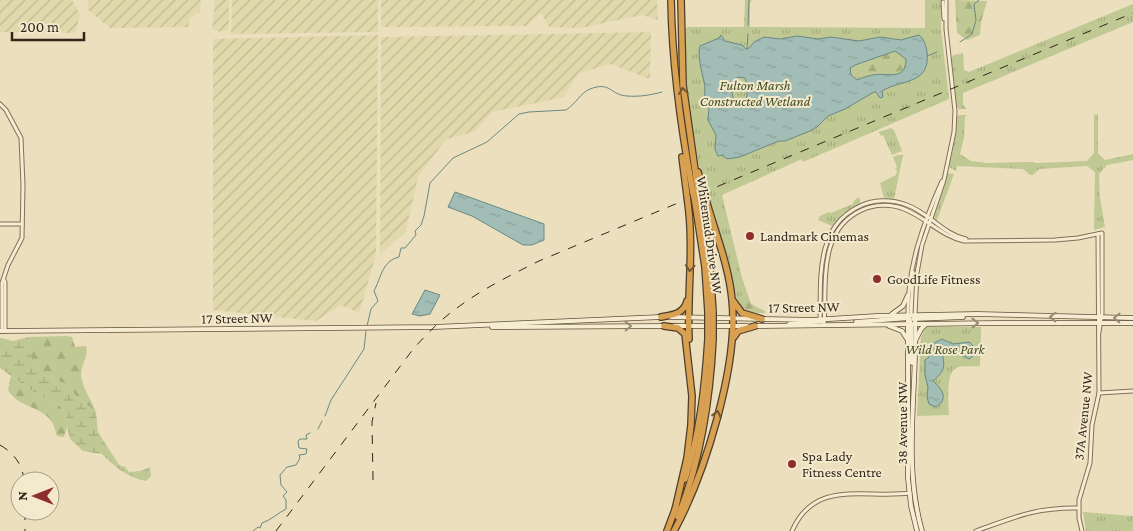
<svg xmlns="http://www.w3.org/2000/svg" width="1133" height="531" viewBox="0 0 1133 531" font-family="'Crimson Pro',serif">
<defs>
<pattern id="farmland-furrows" width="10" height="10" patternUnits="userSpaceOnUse" patternTransform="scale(1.25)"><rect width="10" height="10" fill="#e0d9ac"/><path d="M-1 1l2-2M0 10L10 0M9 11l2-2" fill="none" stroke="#c1ba93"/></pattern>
<pattern id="grass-tufts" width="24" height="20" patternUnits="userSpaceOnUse" patternTransform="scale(1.25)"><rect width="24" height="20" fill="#c0c893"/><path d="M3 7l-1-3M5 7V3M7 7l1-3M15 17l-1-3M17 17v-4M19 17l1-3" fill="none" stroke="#a5ac7e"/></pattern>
<pattern id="forest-firs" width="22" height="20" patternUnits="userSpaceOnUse" patternTransform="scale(1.25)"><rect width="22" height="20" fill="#c0c893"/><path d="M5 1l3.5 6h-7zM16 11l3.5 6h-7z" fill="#a5ac7e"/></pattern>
<pattern id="wetland-marsh" width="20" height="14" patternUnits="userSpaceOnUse" patternTransform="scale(1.25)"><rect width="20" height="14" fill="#c0c893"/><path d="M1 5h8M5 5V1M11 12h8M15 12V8" fill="none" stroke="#a5ac7e"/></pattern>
<pattern id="water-ripples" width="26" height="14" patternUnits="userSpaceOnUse" patternTransform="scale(1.25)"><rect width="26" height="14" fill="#a1bdb5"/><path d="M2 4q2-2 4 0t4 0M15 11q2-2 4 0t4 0" fill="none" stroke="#8ba29b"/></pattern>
</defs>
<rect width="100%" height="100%" fill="#ebdfbe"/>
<g fill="url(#farmland-furrows)">
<polygon points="0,0 72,0 80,15 75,33 0,32"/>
<polygon points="88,0 201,0 200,12 190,18 188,27 110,28 88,10"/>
<polygon points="215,0 229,0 229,29 221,32 212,29"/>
<polygon points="232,0 378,0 378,32 231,34"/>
<polygon points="381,0 657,0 658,20 642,15 580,28 549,27 541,13 526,26 381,27"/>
<polygon points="651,32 650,79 611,64 579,73 564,97 492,112 474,132 446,139 418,177 406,231 380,255 381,37"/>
<polygon points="378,35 376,255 359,313 341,305 316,321 213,310 213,39"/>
</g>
<g fill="url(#grass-tufts)">
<path d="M745 0H752L750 3V27L925 28V0H941V28L949 99 803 162 802 159 722 195 742 278H738L748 310 753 313C737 310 736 300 733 287 723 251 711 216 702 180 691 131 684 80 684 29L688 27H744Z"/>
<polygon points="1133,4 1133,22 963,93 963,105 966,108 966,109 959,109 956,106 950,58 954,55 963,53 964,70 969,72"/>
<polygon points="1098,114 1098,153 1105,160 1133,154 1133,160 1107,165 1099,174 1100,198 1105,227 1094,230 1095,172 1087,166 1039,169 1033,175 1030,175 1023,169 957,166 956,171 949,167 955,139 956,117 959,115 967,115 965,117 964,138 960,154 971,161 987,163 1033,162 1035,163 1087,161 1094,153 1094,115"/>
<polygon points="891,128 894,130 902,151 892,155 883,135 881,136 879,132"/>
<polygon points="898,155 903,155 894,199 884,198 880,183 896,175 897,170 895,169 897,167 893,157"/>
<polygon points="947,173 954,174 937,220 938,223 932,218"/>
<polygon points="858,197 860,199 860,203 843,213 832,226 818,220 820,216 829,212 831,213 853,204 853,202"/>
<path d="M927 327H981L980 366C973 367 962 365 956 368 945 374 949 404 949 415L917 416 921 337 925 328Z"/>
<polygon points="1083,512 1133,516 1133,531 1086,531"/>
</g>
<g fill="url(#forest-firs)">
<polygon points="955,0 987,1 981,22 980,35 967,40 957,33"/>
<path d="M895 51 906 59C906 66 904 70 898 74L865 76 855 80 851 75 850 68 855 65Z"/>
<polygon points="738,278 742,278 751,304 765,311 765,313 753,313 745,308"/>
<path d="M66 336 72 337 75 347 86 346C89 356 81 364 81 374 82 388 91 399 96 412L76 396 68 385 44 375 32 362 28 337Z"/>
<path d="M11 376 39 396 58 403 67 416V427L64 437 57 436C55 430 54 423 49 418 37 406 17 406 8 390Z"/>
</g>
<path fill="url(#wetland-marsh)" d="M28 337 32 362 44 375 68 385 76 396 96 412 98 432 119 465 125 467 129 472 141 471 150 467 151 476 146 481C128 478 115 467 102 454L83 451 70 439 67 427V416L58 403 39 396 0 368V338L13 341Z"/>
<g fill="url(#water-ripples)" stroke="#6a8982" fill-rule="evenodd">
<path d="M721 35 725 41 742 45 746 49 749 48 754 42 764 37 780 39 797 36 818 39 831 37 859 41 880 37 901 40 919 35C924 39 926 45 927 52 931 85 901 79 882 91L883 97 880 98 876 92H874L845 109 828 116 817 127 810 131 785 141H779L769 145 740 157 727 159 723 155 718 156 715 149 716 135 708 120 709 109C701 99 707 92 704 82 702 72 697 55 700 46L719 38ZM895 51 906 59C906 82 887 72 873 75 867 76 862 78 857 80L851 75 850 68 855 65ZM738 77 745 78C747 85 748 93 746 100L742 102 735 101C730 94 731 82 738 77Z"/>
<polygon points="455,192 544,224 544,240 532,245 523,245 472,216 448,207"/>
<polygon points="425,290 440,295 430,314 420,316 412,314"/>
<path d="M942 339 953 344 969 342C975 345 974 352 972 357L969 359 961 354 954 348H946L942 350C944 366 947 369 933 381 941 388 950 398 936 407L929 404 927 397 928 387 925 375V360L929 357 930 352 929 349 934 348V343Z"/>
</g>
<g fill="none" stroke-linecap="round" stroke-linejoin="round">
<g stroke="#6a8982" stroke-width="1">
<polyline points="748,25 749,0"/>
<polyline points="960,42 972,34 976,20 974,4 979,0"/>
<polyline points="747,49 748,34"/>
<polyline points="927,56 937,52"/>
<path d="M367 326 371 309 378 301 374 291C381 278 382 261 399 257L401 248H405L416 235 415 231 421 225 424 216 430 183 453 158 487 142 519 114 529 112 566 110C576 104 580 93 590 89 611 81 610 95 627 96 639 97 651 95 662 92"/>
<polyline points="325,416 331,400 364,349 366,331"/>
<polyline points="318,429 322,421"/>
<path d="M253 531 258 527 260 528 262 523C271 520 278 513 286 509V500L283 496 287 492 281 485 280 475 287 467 296 465 300 458 299 455 306 454 307 449 299 448 298 441 300 439H307L306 435 310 433"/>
</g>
<defs>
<g id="tertiary">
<polyline points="943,2 944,19"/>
<polyline points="0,104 6,110 21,138 23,185 22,238 8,265 2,283 2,331"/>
<polyline points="0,224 22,224"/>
<polyline points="4,280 5,282 5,331"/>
<path d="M908 315C907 268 923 224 942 181"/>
<polyline points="911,315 913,272"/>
<polyline points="915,315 917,273 922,245 944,180 954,132 955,111 946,29 946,0"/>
<path d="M820 320C821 280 815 228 858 207 873 199 891 199 907 205 929 213 943 234 966 239"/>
<path d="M824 325C827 285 817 230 862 210 875 204 891 204 904 209 925 217 941 236 964 241L1055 240 1078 238 1102 233V313L1099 332"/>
<polyline points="1099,393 1133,391"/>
<path d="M792 531C815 478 865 499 910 493"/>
<path d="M976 531C1015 517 1037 507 1079 508"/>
<polyline points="1082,531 1079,518 1079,500 1090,463 1092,425 1099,393 1098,234"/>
</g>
<g id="secondary">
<polyline points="892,314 903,306 908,295"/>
<polyline points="908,315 908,478 911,506 917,531"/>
<path d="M915 315C918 387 902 461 922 531"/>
<polyline points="908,316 911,324 912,363"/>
<polyline points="671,317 813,320 877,316 977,314 1133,318"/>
<polyline points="913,319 963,317"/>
<polyline points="856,322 909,318"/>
<polyline points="789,324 822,321"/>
<polyline points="674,326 747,326"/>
<polyline points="754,326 999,323 1133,323"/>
<polyline points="889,326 902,331 907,339"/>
<polyline points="492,327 665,326"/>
<polyline points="0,331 434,327 661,317"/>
<polyline points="916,339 921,329 926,324"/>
</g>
<g id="motorway">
<path d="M671 0C672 66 681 129 693 193"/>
<polyline points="681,0 683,85 698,191"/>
<polyline points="682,157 687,196"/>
<polyline points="698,172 703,189"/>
<polyline points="700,200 710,268 713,312"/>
<polyline points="695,202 705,267 708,312"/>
<path d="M688 204C694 249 687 294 689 339"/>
<polyline points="733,301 742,313 762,319"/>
<path d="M661 317C672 315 684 314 687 301"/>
<polyline points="664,326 678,328 685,334 692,396 691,425 687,458 675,510"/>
<polyline points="734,337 738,331 755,326"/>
<path d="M685 479C700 434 705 386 708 339"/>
<path d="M678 517C701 460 710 400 713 339"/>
<polyline points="667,531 676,507"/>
<path d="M674 531C705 474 739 364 732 300 729 265 714 230 705 196"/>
</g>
</defs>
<use href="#tertiary" stroke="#827058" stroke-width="5"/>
<use href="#secondary" stroke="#64513b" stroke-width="5.5"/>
<use href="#motorway" stroke="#503e2c" stroke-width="8"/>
<use href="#tertiary" stroke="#f6ecd1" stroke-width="3"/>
<use href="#secondary" stroke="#f6ecd1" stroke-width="4"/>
<use href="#motorway" stroke="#d8a051" stroke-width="5.5"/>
<g stroke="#32271c" stroke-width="1" stroke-dasharray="9 9" stroke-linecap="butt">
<path d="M0 445C14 453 23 465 24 481"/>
<polyline points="373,480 372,422 376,403"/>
<polyline points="25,511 25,531"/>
<path d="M276 531 414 348C427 334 441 319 457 308 482 289 511 275 539 261L1133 13"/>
</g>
<defs>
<g id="motorway-bridge">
<polyline points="703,189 705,196"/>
<polyline points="698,191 700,200"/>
<polyline points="693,193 695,202"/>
<polyline points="687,196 688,204"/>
<polyline points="708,312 708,339"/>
<polyline points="713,339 713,312"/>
</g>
</defs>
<use href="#motorway-bridge" stroke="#503e2c" stroke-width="8" stroke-linecap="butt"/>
<use href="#motorway-bridge" stroke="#d8a051" stroke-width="5.5"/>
</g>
<defs><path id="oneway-chevron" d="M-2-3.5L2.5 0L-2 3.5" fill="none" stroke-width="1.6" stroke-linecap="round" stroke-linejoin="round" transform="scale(1.25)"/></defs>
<g stroke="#745731">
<use href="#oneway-chevron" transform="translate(683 91) rotate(-96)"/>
<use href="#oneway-chevron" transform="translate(690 268) rotate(94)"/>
<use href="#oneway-chevron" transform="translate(717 414) rotate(-76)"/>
</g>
<g stroke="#948a76">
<use href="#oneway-chevron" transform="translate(1053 317) rotate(-178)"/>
<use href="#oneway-chevron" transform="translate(1117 318) rotate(-179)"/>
<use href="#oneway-chevron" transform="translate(975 323) rotate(-1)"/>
<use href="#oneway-chevron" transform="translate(628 326) rotate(-1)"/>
</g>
<g fill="#8e2d2b" stroke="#f3e9cd" stroke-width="2">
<circle cx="750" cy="236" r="5"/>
<circle cx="877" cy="279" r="5"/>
<circle cx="792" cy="464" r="5"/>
</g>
<g text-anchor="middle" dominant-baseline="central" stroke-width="4" stroke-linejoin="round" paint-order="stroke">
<g font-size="14" font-style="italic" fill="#424e23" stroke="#f3e9cd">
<text x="755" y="85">Fulton Marsh<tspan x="755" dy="16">Constructed Wetland</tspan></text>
<text x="945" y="349">Wild Rose Park</text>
</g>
<g font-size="14" fill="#32271c" stroke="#f3e9cd">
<text transform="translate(710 235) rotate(82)">Whitemud Drive NW</text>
<text transform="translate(804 307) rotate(-1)">17 Street NW</text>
<text transform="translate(237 318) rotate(-1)">17 Street NW</text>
<text transform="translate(1083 416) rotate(-84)">37A Avenue NW</text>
<text transform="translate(902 423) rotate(-90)">38 Avenue NW</text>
</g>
<g font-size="14" fill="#32271c" stroke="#f3e9cd" text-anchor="start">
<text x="760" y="236">Landmark Cinemas</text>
<text x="887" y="279">GoodLife Fitness</text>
<text x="802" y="456">Spa Lady<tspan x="802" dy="16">Fitness Centre</tspan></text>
</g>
</g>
<g transform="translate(35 496) rotate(270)"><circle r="24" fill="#f3e9cd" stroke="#a69b86"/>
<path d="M0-4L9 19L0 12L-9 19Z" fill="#8e2d2b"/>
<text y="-8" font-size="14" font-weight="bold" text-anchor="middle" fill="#32271c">N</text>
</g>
<path d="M12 32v8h72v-8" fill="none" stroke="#32271c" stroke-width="2.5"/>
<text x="20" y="32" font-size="15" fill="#32271c" stroke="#f3e9cd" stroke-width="4" paint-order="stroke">200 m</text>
</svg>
